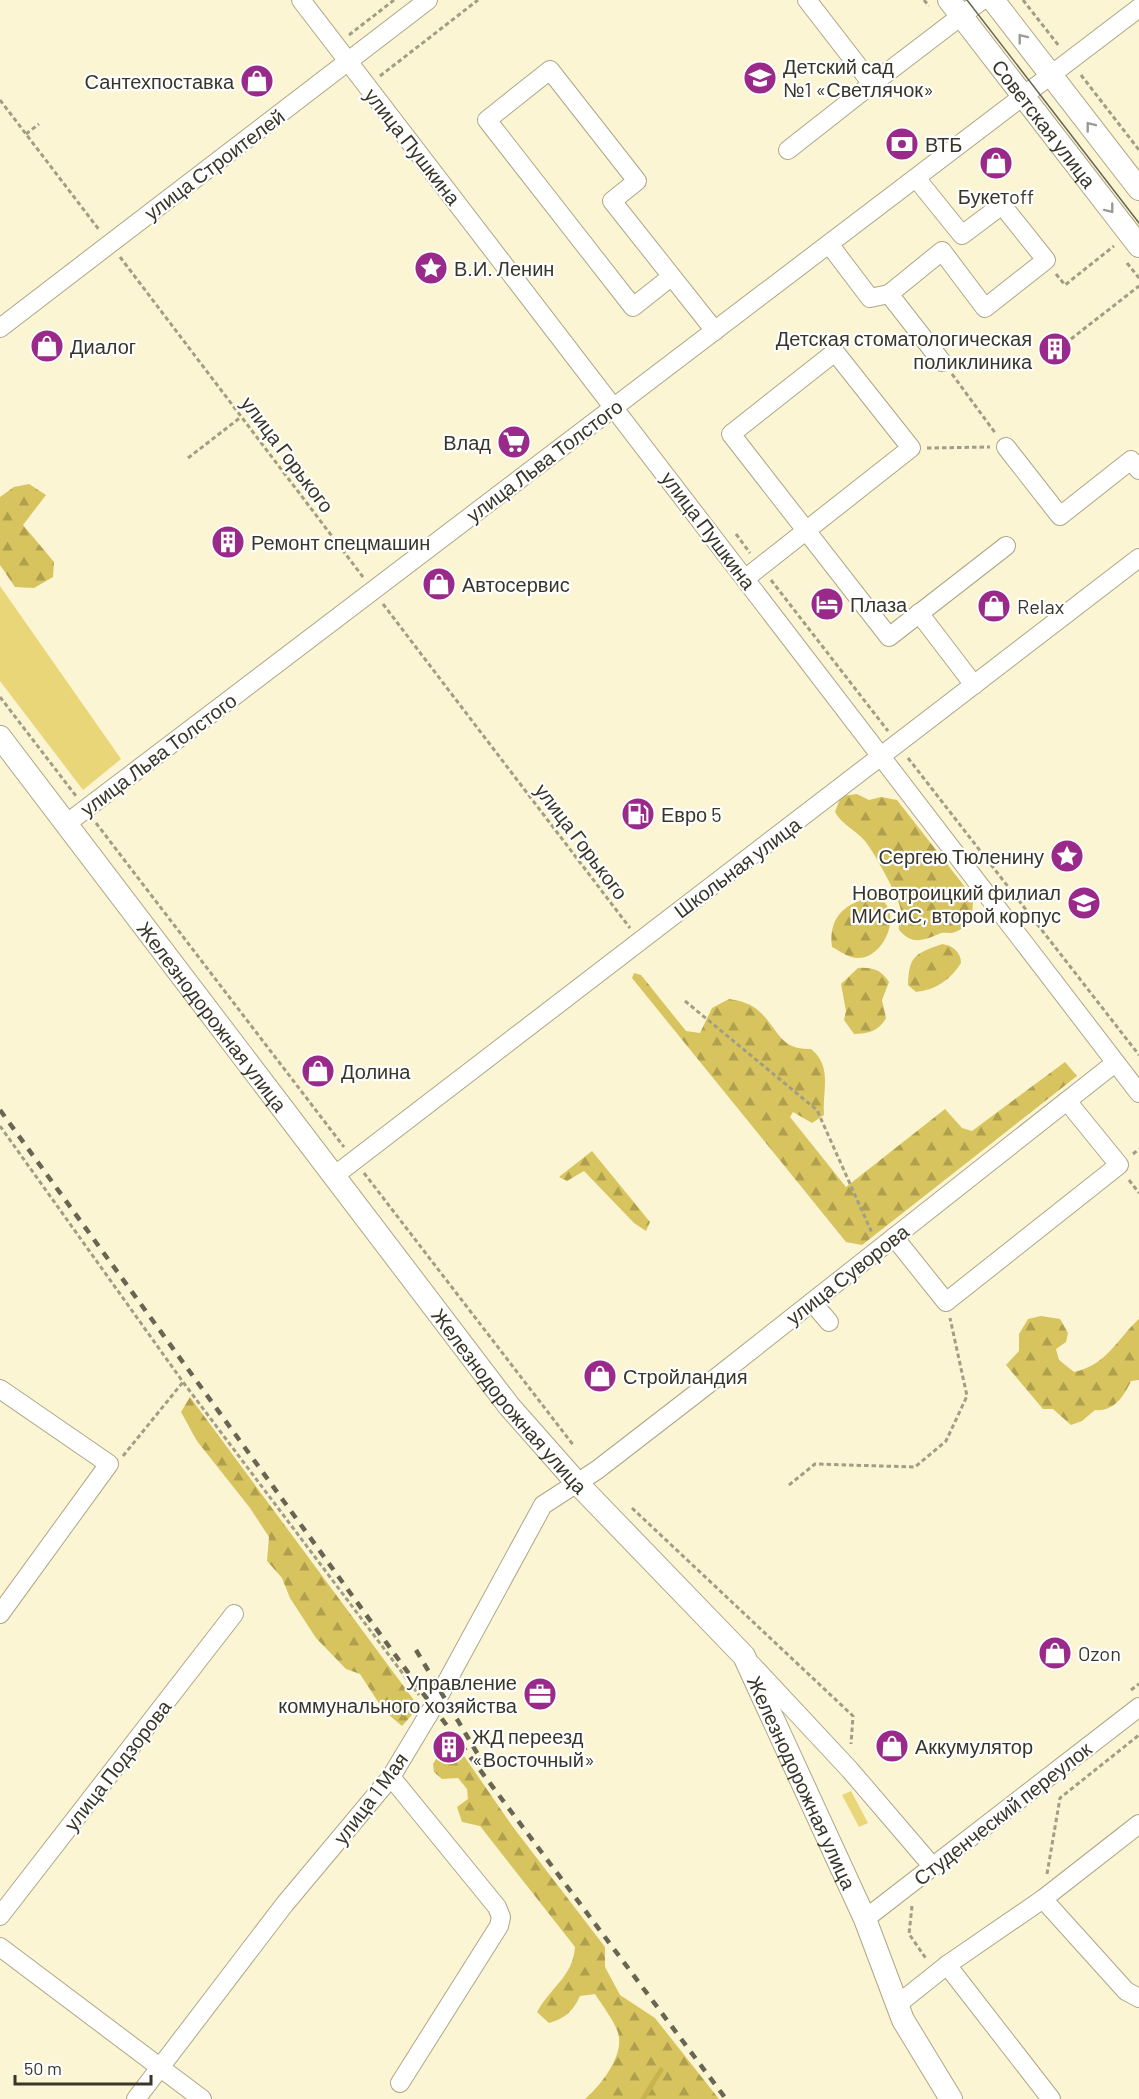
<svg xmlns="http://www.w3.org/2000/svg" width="1139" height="2099" viewBox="0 0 1139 2099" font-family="Barlow,sans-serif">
<defs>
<pattern id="forest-firs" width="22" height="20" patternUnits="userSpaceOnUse" patternTransform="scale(1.5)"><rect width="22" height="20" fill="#d8c45e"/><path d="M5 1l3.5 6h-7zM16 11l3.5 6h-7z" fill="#b0a04e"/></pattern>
</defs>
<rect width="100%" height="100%" fill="#fbf5d3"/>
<g fill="#e9d679">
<polygon points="0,586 121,759 83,790 0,681"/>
<polygon points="851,1791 868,1823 859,1827 842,1795"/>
</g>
<g fill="url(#forest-firs)">
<polygon points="29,484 46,495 23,525 54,562 53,577 34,588 15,587 0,565 0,497 14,487"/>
<path d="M857 794 869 800 881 797 897 800 972 896C975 909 970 928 955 932 951 934 946 932 941 933 924 940 913 946 899 930 898 923 901 918 901 911 901 901 873 850 865 841 856 830 842 825 835 812L841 796Z"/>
<path d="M876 896C906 910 884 959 858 958 848 958 840 951 832 947 828 915 847 902 876 896Z"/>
<path d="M942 944C952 945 961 952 961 963 951 979 936 990 916 992L908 985C909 954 916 954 942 944Z"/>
<path d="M858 968C873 967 881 970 889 982L882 1000 886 1018C879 1031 868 1034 854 1034L844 1020 846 1011 841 984Z"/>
<path d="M634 973 641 975 686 1031 700 1033 712 1008 729 999C740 1001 751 1003 760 1012 779 1030 780 1050 811 1049 833 1067 822 1090 824 1115L812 1123 793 1112 790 1117 846 1187 945 1109 962 1128 972 1131 1065 1062 1077 1076 862 1245 846 1242 632 978Z"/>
<polygon points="592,1151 650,1222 646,1231 634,1223 584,1171 567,1181 559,1177"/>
<path d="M1041 1316 1060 1319 1068 1333 1066 1342 1056 1349 1059 1360 1074 1372C1107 1365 1116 1340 1139 1319V1380L1131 1381C1124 1396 1114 1412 1095 1410L1082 1421 1071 1425 1053 1409H1043L1006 1365 1019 1351V1334L1028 1319Z"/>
<polygon points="190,1397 419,1707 402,1726 384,1711 360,1674 346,1669 316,1638 290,1598 282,1578 267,1561 269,1537 250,1508 197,1441 181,1412"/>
<path d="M464 1756 513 1827 605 1947V1967L620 1995 655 2018 719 2099H585C601 2085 627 2053 617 2030 612 2018 602 2005 595 1994L580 1996C573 2011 566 2018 549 2023L537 2012C551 1987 573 1976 575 1947L480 1826 462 1822 457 1807 468 1799 467 1789 458 1778 442 1779 434 1772 433 1764 436 1759 453 1760Z"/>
</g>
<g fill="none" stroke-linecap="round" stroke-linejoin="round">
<polyline stroke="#c8b44c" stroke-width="5" points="643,2099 661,2070"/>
<defs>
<g id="minor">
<polyline points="301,0 1139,1093"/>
<polyline points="872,84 982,0"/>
<polyline points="788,150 872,84 807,0"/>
<polyline points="916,178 962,235 1002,205 1046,260 985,308 942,251 889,294 942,362"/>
<polyline points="829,244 870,298 889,294"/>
<polyline points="671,277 633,307 487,120 550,70 637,181 612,201 715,331"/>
<polyline points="0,328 428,0"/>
<polyline points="1006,447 1060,516 1131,460 1139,470"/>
<polyline points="746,578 911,448 835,352 731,434 889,637 1006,546"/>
<polyline points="919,613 974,685"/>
<polyline points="66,824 1139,8"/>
<polyline points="334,1176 1139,558"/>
<polyline points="894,1237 946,1302 1119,1165 1067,1101"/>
<polyline points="812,1302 829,1322"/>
<polyline points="0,1389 109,1464 0,1614"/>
<polyline points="752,1665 850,1770 933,1867"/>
<polyline points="391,1777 497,1907 501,1917 499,1926 400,2083"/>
<polyline points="1043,1899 1139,1824"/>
<polyline points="0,1916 234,1614"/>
<polyline points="865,1919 1139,1707"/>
<polyline points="0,1947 202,2099"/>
<polyline points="947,1965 1051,2099"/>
<polyline points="898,2004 947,1965 1043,1899 1126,1991 1139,1998"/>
<polyline points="136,2099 284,1905 391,1777 433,1707 543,1505 597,1470 698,1392 1115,1063"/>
</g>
<g id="major">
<path id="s1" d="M949 0 1139 246"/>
<polyline points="993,0 1139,189"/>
<path id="s2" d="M0 737 509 1406 577 1483 744 1656 865 1919 903 2020 951 2099"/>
</g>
</defs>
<use href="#minor" stroke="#ada788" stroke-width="20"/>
<use href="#major" stroke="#ada788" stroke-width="24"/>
<g stroke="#a29e85" stroke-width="3" stroke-dasharray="4.5 3" stroke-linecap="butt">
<polyline points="924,0 929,6"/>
<polyline points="1023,0 1059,46"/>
<polyline points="349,35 394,0"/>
<polyline points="1081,75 1139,150"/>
<polyline points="380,76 478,0"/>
<polyline points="0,100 100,231"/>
<polyline points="26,134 39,124"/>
<polyline points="120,257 363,577"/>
<polyline points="1127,263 1139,278"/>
<polyline points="1056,274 1065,285 1114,246"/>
<polyline points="1071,339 1139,286"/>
<polyline points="952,374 996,434"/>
<polyline points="927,448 990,447"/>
<polyline points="188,458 241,417"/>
<polyline points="736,534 750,553"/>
<polyline points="771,580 888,731"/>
<polyline points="383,604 630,928"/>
<polyline points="0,697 76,796"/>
<polyline points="908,758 1139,1055"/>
<polyline points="96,823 344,1147"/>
<polyline points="685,1001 817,1110 872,1233"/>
<polyline points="0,1126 183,1382 419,1695"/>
<polyline points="1133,1154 1139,1149"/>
<polyline points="364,1173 574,1446"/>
<polyline points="1129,1180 1139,1193"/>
<polyline points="123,1456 183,1382"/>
<polyline points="789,1485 815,1464 915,1467 946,1441 967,1396 950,1318"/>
<polyline points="632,1508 853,1716 851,1744"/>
<polyline points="1131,1690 1139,1684"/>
<polyline points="1047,1874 1060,1798 1139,1735"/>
<polyline points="912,1906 909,1934 927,1960"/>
</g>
<use href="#minor" stroke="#fff" stroke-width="18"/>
<use href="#major" stroke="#fff" stroke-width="22"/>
<polyline stroke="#686553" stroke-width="1.5" points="967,0 1139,223"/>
<g stroke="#686553" stroke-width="4.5" stroke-dasharray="8 8" stroke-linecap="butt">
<polyline points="0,1110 433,1707 726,2099"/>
<polyline points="416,1650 480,1758"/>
</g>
</g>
<defs><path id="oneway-chevron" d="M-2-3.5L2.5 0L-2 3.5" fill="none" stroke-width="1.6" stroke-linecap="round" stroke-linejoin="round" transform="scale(1.5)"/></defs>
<g stroke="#9c9a94">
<use href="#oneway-chevron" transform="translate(1022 38) rotate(-128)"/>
<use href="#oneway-chevron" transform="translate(1090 126) rotate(-128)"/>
<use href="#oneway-chevron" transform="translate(1110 209) rotate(52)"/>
</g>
<defs>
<symbol id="school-disc" viewBox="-11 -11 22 22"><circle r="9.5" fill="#9a2a89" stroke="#fff"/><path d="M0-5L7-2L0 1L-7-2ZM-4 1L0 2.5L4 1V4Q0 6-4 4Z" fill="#fff"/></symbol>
<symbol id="shop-disc" viewBox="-11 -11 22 22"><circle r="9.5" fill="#9a2a89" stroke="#fff"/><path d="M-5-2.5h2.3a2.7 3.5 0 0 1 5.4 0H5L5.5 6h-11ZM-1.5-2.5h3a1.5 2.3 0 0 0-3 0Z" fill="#fff"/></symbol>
<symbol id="bank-disc" viewBox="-11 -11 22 22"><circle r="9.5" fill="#9a2a89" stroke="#fff"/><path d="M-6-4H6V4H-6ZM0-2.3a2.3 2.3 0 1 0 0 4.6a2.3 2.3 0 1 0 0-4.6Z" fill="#fff"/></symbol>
<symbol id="sight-disc" viewBox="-11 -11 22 22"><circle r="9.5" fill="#9a2a89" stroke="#fff"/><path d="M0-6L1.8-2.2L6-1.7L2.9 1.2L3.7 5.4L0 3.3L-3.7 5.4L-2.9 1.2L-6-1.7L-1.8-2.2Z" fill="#fff"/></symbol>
<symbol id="building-disc" viewBox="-11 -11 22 22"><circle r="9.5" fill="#9a2a89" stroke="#fff"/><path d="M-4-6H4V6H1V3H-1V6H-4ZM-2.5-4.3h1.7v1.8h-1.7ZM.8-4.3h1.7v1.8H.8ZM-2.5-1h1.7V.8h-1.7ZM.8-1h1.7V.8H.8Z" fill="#fff"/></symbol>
<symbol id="supermarket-disc" viewBox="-11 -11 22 22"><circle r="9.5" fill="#9a2a89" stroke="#fff"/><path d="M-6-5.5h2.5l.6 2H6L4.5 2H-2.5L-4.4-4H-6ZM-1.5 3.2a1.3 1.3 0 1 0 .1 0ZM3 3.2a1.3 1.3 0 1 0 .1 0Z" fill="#fff"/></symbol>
<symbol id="hotel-disc" viewBox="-11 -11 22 22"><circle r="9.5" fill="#9a2a89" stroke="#fff"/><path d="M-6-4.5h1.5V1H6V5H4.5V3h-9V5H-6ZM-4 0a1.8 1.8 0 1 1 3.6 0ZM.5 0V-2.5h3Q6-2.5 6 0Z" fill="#fff"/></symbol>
<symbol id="fuel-disc" viewBox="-11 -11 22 22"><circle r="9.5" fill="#9a2a89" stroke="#fff"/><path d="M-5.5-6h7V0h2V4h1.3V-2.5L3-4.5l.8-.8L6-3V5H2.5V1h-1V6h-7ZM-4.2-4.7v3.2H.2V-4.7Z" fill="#fff"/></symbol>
<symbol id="university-disc" viewBox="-11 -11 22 22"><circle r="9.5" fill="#9a2a89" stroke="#fff"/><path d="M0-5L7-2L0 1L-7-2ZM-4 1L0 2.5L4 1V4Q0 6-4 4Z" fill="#fff"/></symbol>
<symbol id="office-disc" viewBox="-11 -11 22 22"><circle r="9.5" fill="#9a2a89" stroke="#fff"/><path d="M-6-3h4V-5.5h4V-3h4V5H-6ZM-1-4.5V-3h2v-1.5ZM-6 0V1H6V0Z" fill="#fff"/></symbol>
</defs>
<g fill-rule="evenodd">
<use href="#school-disc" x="741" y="59" width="38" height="38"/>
<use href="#shop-disc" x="238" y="62" width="38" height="38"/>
<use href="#bank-disc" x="883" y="125" width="38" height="38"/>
<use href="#shop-disc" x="977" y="144" width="38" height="38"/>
<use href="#sight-disc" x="412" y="249" width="38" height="38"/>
<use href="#shop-disc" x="28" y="327" width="38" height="38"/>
<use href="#building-disc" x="1036" y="330" width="38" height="38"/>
<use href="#supermarket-disc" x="495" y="423" width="38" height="38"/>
<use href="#building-disc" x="209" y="523" width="38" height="38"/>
<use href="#shop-disc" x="420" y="565" width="38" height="38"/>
<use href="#hotel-disc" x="808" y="585" width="38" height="38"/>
<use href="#shop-disc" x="975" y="587" width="38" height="38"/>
<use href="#fuel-disc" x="619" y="795" width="38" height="38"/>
<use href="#sight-disc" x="1048" y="837" width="38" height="38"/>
<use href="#university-disc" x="1065" y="884" width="38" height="38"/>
<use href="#shop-disc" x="299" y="1052" width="38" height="38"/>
<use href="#shop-disc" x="581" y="1357" width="38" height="38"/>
<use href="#shop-disc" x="1036" y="1634" width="38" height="38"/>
<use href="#office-disc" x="521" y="1675" width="38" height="38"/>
<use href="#shop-disc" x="873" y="1727" width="38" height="38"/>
<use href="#building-disc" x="430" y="1728" width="38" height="38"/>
</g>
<g text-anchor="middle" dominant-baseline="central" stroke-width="4.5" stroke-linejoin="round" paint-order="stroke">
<g font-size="20" fill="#383629" stroke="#fff" text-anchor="start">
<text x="783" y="66">Детский сад<tspan x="783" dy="23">№1 «Светлячок»</tspan></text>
<text x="234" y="81" text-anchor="end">Сантехпоставка</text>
<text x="925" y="144">ВТБ</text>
<text x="996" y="196" text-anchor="middle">Букетoff</text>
<text x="454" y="268">В.И. Ленин</text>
<text x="1032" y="338" text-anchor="end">Детская стоматологическая<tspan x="1032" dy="23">поликлиника</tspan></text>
<text x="70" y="346">Диалог</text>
<text x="491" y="442" text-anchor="end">Влад</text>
<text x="251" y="542">Ремонт спецмашин</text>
<text x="462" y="584">Автосервис</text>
<text x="850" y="604">Плаза</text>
<text x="1017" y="606">Relax</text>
<text x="661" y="814">Евро 5</text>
<text x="1044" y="856" text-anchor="end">Сергею Тюленину</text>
<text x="1061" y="892" text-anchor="end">Новотроицкий филиал<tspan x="1061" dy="23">МИСиС, второй корпус</tspan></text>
<text x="341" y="1071">Долина</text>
<text x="623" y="1376">Стройландия</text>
<text x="1078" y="1653">Ozon</text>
<text x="517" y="1682" text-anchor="end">Управление<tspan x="517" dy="23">коммунального хозяйства</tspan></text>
<text x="472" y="1736">ЖД переезд<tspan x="472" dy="23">«Восточный»</tspan></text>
<text x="915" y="1746">Аккумулятор</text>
</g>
<g font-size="20" fill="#383629" stroke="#fff">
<text stroke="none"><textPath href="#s1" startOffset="156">Советская улица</textPath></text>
<text transform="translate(413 146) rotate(52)">улица Пушкина</text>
<text transform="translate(214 164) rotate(-37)">улица Строителей</text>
<text transform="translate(288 454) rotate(53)">улица Горького</text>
<text transform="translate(544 460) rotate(-37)">улица Льва Толстого</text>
<text transform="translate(709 530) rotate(53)">улица Пушкина</text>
<text transform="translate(158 754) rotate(-37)">улица Льва Толстого</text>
<text transform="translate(582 841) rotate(53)">улица Горького</text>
<text transform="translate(737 867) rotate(-37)">Школьная улица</text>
<text stroke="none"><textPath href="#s2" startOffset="351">Железнодорожная улица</textPath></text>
<text transform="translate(847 1274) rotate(-38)">улица Суворова</text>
<text stroke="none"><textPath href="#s2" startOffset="837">Железнодорожная улица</textPath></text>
<text transform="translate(117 1765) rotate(-52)">улица Подзорова</text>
<text stroke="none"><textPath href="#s2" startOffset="1323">Железнодорожная улица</textPath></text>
<text transform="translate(370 1798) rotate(-53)">улица 1 Мая</text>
<text transform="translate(1002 1813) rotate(-38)">Студенческий переулок</text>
</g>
</g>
<path d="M15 2075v9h136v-9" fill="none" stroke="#383629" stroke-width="3"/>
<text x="24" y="2075" font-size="18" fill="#383629" stroke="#ffffff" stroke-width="4.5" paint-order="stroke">50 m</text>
</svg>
